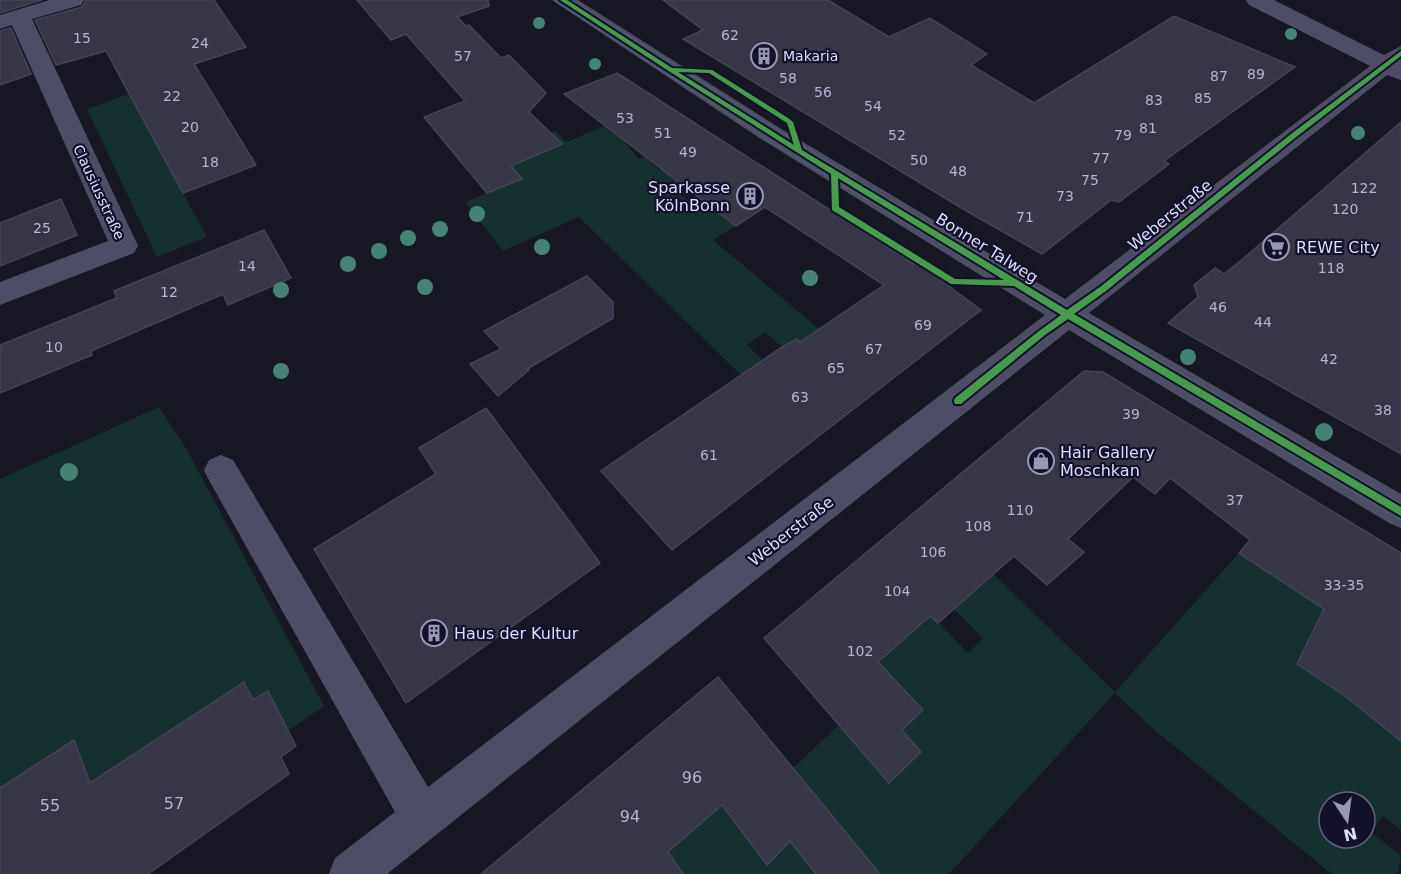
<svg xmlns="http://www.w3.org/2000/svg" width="1401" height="874" viewBox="0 0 1401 874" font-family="'DejaVu Sans',sans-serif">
<rect width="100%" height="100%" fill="#181824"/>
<g fill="#15302e" fill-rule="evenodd">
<polygon points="129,94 207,237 157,257 87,109"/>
<polygon points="609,124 639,159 645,156 659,170 670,164 683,184 674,191 699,209 707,204 735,226 713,240 832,340 784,349 765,332 747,345 773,369 750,384 579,217 503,251 465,202 521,179 502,156 555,131 566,142"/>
<polygon points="159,407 186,448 324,706 288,731 268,691 253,700 243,682 107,772 44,844 74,741 23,773 0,795 0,479"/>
<path d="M1239 553 1382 647 1367 668 1312 632 1297 664 1345 696 1401 741V830L1383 816 1371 832 1401 856 1398 874H1332L1152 728 1115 693 949 874H873L877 870 793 768 839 725 889 783 921 752 902 730 923 710 877 664 931 615 968 653 983 638 954 609 968 597 960 589 985 566 1115 692ZM1329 802H1365V838H1329Z"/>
<polygon points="725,801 767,864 790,841 816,874 678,874 668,853"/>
</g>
<g fill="#373646" stroke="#454357" stroke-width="1.5">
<polygon points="0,0 42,0 0,13"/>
<polygon points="86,0 214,0 246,47 194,64 256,165 183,193 106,51 56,65 35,20 82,7"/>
<polygon points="357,0 488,0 489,6 457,17 466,26 469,25 501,58 509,55 546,93 529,112 562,144 511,166 522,179 487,193 424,117 465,101 406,34 391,40"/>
<polygon points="663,0 828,0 889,37 930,18 987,54 971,65 1034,103 1174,16 1295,67 1164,161 1169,164 1119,202 1111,200 1042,254 963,209 683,39 703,30"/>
<polygon points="11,28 31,74 0,85 0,31"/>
<polygon points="617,73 914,264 916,262 981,310 672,550 601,471 782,347 797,339 800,342 884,285 765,207 736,226 564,94"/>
<polygon points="1401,122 1401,454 1168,323 1198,297 1194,285 1215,268 1224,274 1244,258"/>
<polygon points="61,199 77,235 0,266 0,223"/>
<polygon points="264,230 291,278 228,305 223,294 91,351 92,355 0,393 0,345 117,298 114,291"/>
<polygon points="587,276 613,302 613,318 527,369 529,370 498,396 470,364 501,349 484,331"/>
<polygon points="1084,371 1103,372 1401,553 1401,741 1345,696 1297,664 1324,609 1239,553 1250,540 1170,478 1155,494 1133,477 1068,539 1084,552 1047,585 1014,556 938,623 930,616 878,662 923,710 902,730 921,752 889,783 764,638"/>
<polygon points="486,408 600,563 406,703 314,549 436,474 419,448"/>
<polygon points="718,677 880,874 816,874 790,841 767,865 722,805 668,852 683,874 481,874"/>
<polygon points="244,682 253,700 268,691 296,746 281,757 289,774 148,874 0,874 0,788 74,740 90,783"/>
</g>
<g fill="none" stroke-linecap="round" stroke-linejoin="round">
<g fill="#4d4e65" fill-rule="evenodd">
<polygon points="50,0 84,0 81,5 32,19 138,246 134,253 0,305 0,282 108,241 12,25 0,29 0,15"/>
<polygon points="552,0 578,0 778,127 1065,299 1370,66 1249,5 1246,0 1274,0 1384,55 1401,46 1401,80 1387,75 1089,313 1401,494 1401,528 1389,523 1069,330 387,874 329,874 335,858 395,812 209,480 204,470 209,460 221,455 233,460 428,787 1045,315 761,139"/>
</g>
<g stroke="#475e6b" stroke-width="1.5">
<polyline points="554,0 779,147 1401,520"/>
<polyline points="572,0 879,194 1401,504"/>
</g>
<defs>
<path id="cycleway" d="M560 0H567L672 68 712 70 788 118 793 122 802 150 1067 310 1100 287 1291 134 1401 51V56L1295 138 1106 291 1074 314 1401 507V516L1068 319 1045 335 961 404H955L954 401 955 398 1039 331 1061 315 1014 286 951 284 832 210 831 174 664 68ZM678 72 709 73 787 123 794 145ZM838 178 1004 280 955 279 839 207Z"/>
</defs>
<use href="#cycleway" stroke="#14122a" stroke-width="4"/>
<use href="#cycleway" fill="#469c4c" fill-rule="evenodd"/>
</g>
<g fill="#458474">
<circle cx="539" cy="23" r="6"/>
<circle cx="1291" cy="34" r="6"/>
<circle cx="595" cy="64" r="6"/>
<circle cx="1358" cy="133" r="7"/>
<circle cx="477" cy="214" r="8"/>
<circle cx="440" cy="229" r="8"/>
<circle cx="408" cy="238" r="8"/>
<circle cx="542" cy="247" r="8"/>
<circle cx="379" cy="251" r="8"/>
<circle cx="348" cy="264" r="8"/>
<circle cx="810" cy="278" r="8"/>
<circle cx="425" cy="287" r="8"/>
<circle cx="281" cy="290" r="8"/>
<circle cx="1188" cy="357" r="8"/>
<circle cx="281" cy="371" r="8"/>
<circle cx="1324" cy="432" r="9"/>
<circle cx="69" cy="472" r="9"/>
</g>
<defs>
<symbol id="building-ring" viewBox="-11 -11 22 22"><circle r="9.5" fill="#14122a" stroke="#9898b2" stroke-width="1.5"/><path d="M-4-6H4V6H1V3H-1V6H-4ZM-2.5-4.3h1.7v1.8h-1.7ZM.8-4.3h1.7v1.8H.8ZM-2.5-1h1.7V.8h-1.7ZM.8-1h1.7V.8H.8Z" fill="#9898b2"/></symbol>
<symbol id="supermarket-ring" viewBox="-11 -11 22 22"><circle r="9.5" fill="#14122a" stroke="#9898b2" stroke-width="1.5"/><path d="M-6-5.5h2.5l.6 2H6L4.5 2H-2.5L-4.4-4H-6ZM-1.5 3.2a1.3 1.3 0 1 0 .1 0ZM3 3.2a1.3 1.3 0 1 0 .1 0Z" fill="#9898b2"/></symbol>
<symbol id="shop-ring" viewBox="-11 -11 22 22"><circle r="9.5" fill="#14122a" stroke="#9898b2" stroke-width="1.5"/><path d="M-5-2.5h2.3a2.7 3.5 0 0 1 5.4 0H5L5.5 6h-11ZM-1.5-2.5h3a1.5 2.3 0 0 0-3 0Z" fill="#9898b2"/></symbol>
</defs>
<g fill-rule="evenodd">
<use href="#building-ring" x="749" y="41" width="30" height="30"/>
<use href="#building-ring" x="735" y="181" width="30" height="30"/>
<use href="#supermarket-ring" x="1261" y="232" width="30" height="30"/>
<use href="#shop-ring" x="1026" y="446" width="30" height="30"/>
<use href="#building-ring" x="419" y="618" width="30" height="30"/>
</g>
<g text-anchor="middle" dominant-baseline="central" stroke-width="4.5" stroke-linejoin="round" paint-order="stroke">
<g font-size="14" fill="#b4b3d0">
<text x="730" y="35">62</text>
<text x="82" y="38">15</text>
<text x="200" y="43">24</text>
<text x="463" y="56">57</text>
<text x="1256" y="74">89</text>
<text x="1219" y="76">87</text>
<text x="788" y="78">58</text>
<text x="823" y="92">56</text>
<text x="172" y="96">22</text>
<text x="1203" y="98">85</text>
<text x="1154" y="100">83</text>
<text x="873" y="106">54</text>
<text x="625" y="118">53</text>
<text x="190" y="127">20</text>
<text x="1148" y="128">81</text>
<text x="663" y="133">51</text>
<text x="897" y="135">52</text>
<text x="1123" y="135">79</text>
<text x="688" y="152">49</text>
<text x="1101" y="158">77</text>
<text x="919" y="160">50</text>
<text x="210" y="162">18</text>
<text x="958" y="171">48</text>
<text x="1090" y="180">75</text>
<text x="1364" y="188">122</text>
<text x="1065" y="196">73</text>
<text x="1345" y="209">120</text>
<text x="1025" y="217">71</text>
<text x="42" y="228">25</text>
<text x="247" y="266">14</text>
<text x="1331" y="268">118</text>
<text x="169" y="292">12</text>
<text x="1218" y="307">46</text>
<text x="1263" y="322">44</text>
<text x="923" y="325">69</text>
<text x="54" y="347">10</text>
<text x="874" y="349">67</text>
<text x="1329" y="359">42</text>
<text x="836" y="368">65</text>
<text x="800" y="397">63</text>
<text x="1383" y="410">38</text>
<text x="1131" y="414">39</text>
<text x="709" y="455">61</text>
<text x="1235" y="500">37</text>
<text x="1020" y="510">110</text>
<text x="978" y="526">108</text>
<text x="933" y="552">106</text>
<text x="1344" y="585">33-35</text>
<text x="897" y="591">104</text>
<text x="860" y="651">102</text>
</g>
<g font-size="14" fill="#ddddfe" stroke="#14122a" text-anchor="start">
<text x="783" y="56">Makaria</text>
</g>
<g font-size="14" fill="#ddddfe" stroke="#14122a">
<text transform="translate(99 192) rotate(65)">Clausiusstraße</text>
</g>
<g font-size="16" fill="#ddddfe" stroke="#14122a" text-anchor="start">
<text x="730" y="187" text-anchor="end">Sparkasse<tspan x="730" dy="18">KölnBonn</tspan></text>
<text x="1296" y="247">REWE City</text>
<text x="1060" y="452">Hair Gallery<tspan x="1060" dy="18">Moschkan</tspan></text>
<text x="454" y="633">Haus der Kultur</text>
</g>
<g font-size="16" fill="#ddddfe" stroke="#14122a">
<text transform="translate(1170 215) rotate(-39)">Weberstraße</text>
<text transform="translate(987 248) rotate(32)">Bonner Talweg</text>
<text transform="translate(791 531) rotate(-38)">Weberstraße</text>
</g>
<g font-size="16" fill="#b4b3d0">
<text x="692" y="777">96</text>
<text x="174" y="803">57</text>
<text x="50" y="805">55</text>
<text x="630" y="816">94</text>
</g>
</g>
<g transform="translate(1347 820) rotate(167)"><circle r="28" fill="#14122a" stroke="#64637f" stroke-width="1.5"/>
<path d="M0-4.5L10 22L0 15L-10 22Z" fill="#9898b2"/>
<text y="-9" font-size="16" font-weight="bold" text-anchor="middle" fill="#ddddfe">N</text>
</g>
</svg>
